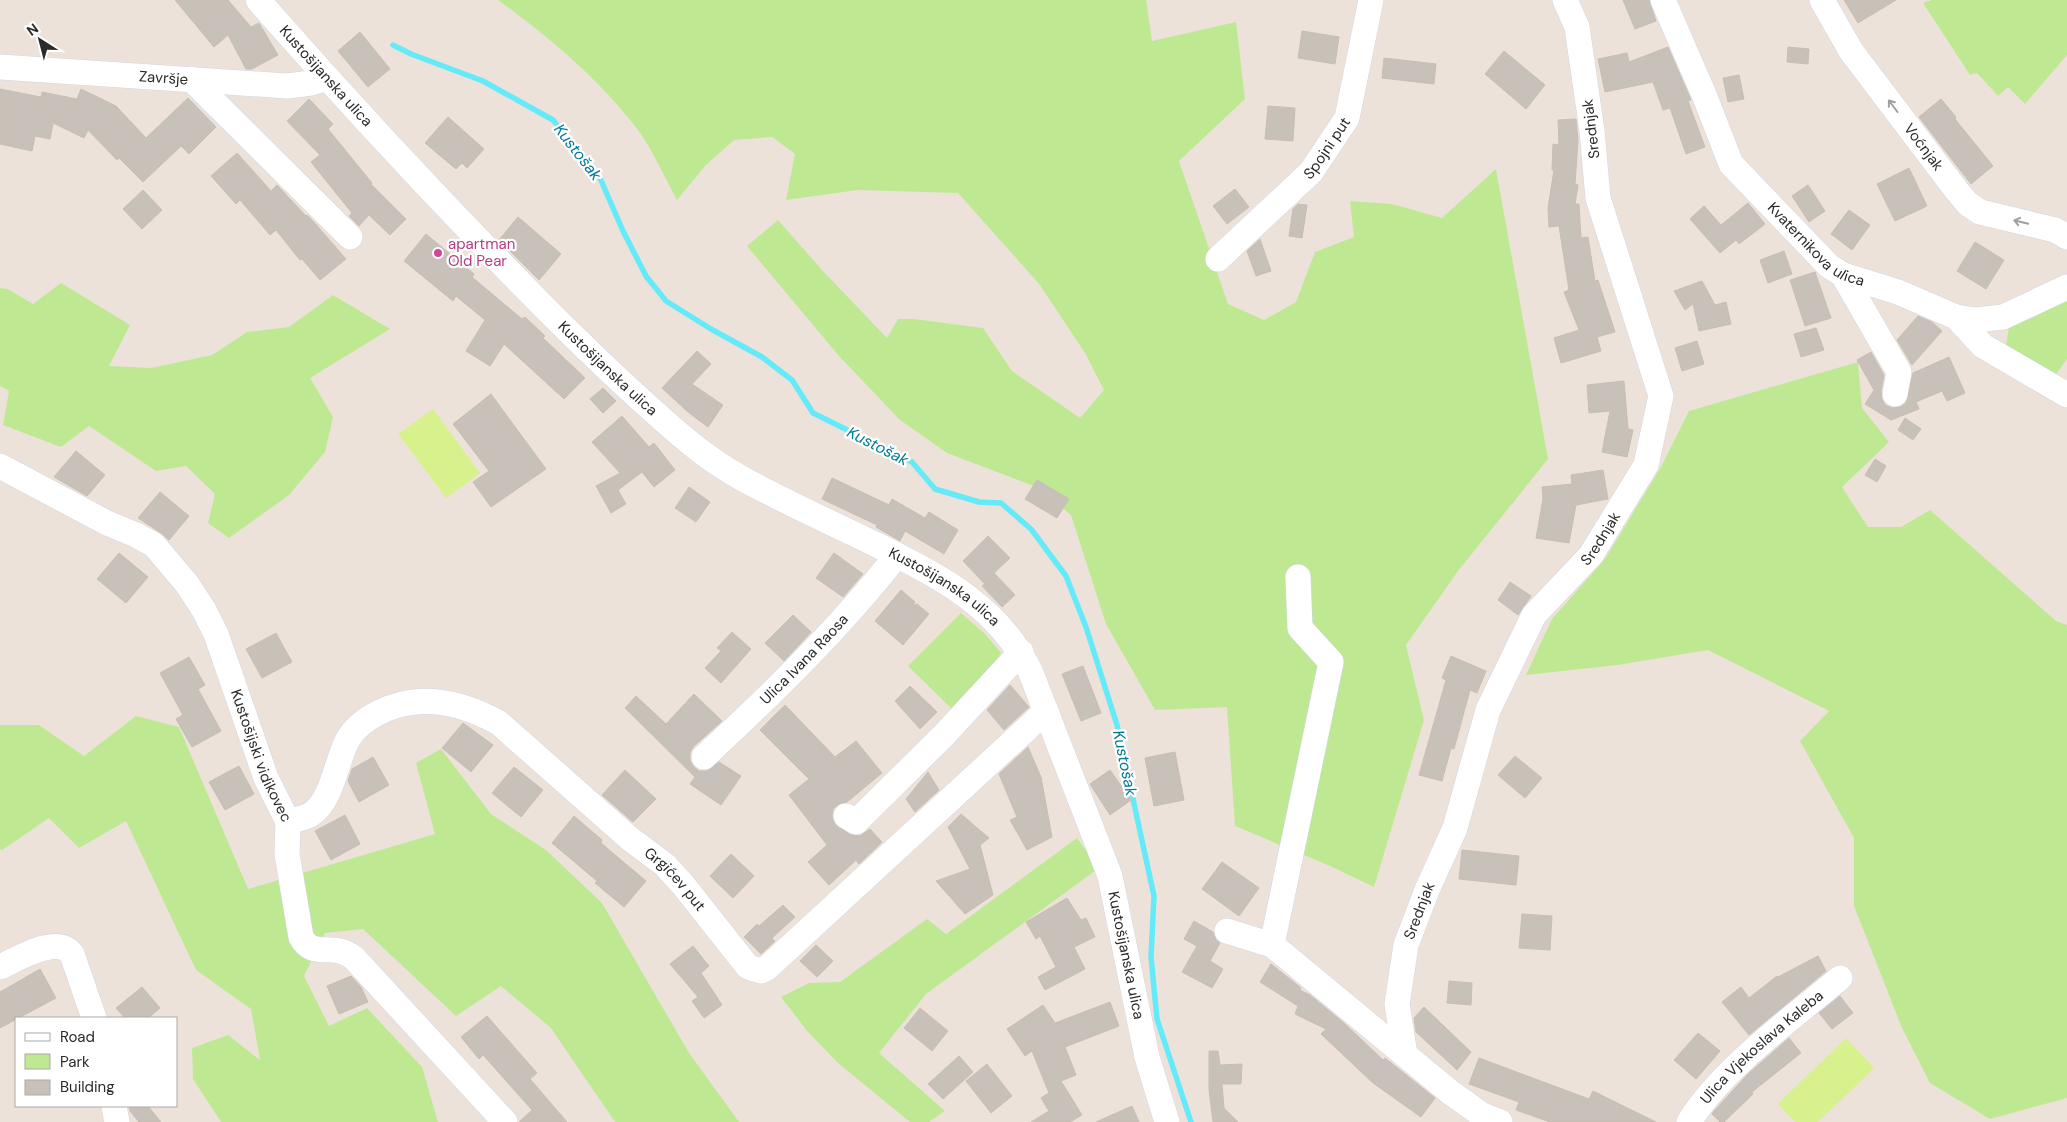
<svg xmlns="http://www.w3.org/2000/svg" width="2067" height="1122" viewBox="0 0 2067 1122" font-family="'DM Sans',sans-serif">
<rect width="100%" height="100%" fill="#ede2da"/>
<g fill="#bee992">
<path d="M498 0H1146L1152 41 1236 22 1245 99 1179 161 1228 304 1264 320 1296 302 1315 252 1354 237 1350 201 1392 204 1442 218 1496 169 1548 459 1458 571 1406 645 1424 720 1374 887 1330 866 1235 826 1227 707 1155 710 1106 624 1071 515 1039 488 947 453 900 420 839 356 747 246 778 220 822 270 887 338 898 319H914L983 328 1012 371 1080 418 1104 390 1085 353 1040 285 958 193 858 190 786 200 795 154 772 137 734 140 706 165 677 200C665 178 652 149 638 130 599 79 549 37 498 0Z"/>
<polygon points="1932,0 2067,0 2067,55 2025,104 2008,87 1998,96 1977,73 1970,75 1923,3"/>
<polygon points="61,283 130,325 109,366 151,368 212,355 247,332 289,327 333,295 390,329 310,378 333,417 325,452 289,495 229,538 208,523 215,494 186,466 156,471 89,426 61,447 3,425 9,391 0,386 0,288 8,289 33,304"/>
<polygon points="2067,294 2067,359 2054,377 2005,352 2010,321"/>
<polygon points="1858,362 1862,408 1889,442 1842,487 1868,527 1901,527 1930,510 2056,621 2067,625 2067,1098 1990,1119 1930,1083 1902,1028 1854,906 1854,838 1800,741 1829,711 1708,650 1618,665 1526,675 1552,619 1605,559 1661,467 1689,411"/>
<polygon points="961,613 985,634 1001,653 980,684 953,710 908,666"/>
<polygon points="136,716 179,727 248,889 435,834 416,763 441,749 491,814 546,850 602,903 689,1053 739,1122 615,1122 551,1028 501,986 456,1016 363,929 325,933 304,976 329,1026 367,1008 422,1067 438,1122 221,1122 193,1079 192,1048 228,1035 260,1060 251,1009 196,970 126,821 79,848 49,818 2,850 0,849 0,725 39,725 84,756"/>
<polygon points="1077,838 1099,868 926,994 879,1053 945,1111 929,1122 910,1122 838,1063 808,1032 781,997 809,983 840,982 927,919 946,934"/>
</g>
<g fill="#d7f18d">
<polygon points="433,409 480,473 446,498 398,434"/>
<polygon points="1846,1038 1874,1068 1818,1122 1795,1122 1778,1104"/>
</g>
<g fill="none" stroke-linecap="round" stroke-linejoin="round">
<polyline stroke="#64eaf9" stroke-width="5.5" points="393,45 411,54 483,81 553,120 600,178 623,231 646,276 666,301 711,329 762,357 792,380 813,413 912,462 935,489 979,502 1001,503 1031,529 1066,576 1086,627 1117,725 1154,896 1151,957 1157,1019 1191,1122"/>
</g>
<g fill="#c8c1b9" stroke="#c9beb4">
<polygon points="175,0 228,0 251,27 259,23 278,55 252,69 246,69 228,35 214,47"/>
<polygon points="1623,0 1649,0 1656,21 1635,29"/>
<polygon points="1844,0 1896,0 1858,23"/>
<polygon points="1302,31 1339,37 1335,64 1298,58"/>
<polygon points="360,32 390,69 368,87 338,51"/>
<polygon points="1668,47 1691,100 1688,101 1705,147 1686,154 1670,108 1663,110 1653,82 1605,92 1598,59 1627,53 1629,62"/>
<polygon points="1788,47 1809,49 1808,64 1787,62"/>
<polygon points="1504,51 1545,85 1526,109 1485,74"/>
<polygon points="1384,58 1436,64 1434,84 1382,78"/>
<polygon points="1739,75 1744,99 1728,102 1723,78"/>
<polygon points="0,89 41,97 42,92 77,99 81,89 116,106 146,138 188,98 216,127 189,154 181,146 143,182 119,158 117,160 88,130 84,138 53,123 50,139 35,136 32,151 0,144"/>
<polygon points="309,99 333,124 328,129 372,183 371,184 406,219 390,235 369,215 359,226 349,216 352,213 311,162 320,155 287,121"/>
<polygon points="1941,99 1956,117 1955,119 1993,166 1971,184 1919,117"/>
<polygon points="1268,106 1295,108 1293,141 1265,139"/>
<polygon points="448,117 484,149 467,168 462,163 456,169 425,143"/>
<polygon points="1576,119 1578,140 1575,184 1578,185 1575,204 1579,204 1581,238 1588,237 1595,281 1598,280 1615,332 1597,337 1601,351 1561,363 1554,338 1579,330 1564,292 1569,290 1559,226 1549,227 1548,208 1554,170 1552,170 1553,144 1559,145 1558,120"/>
<polygon points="237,153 271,191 277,185 306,216 307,215 313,221 346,259 320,280 302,259 300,260 276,230 270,235 240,200 236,204 211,176"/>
<polygon points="1909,168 1927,206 1895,221 1877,184"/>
<polygon points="1808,185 1825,211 1809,222 1792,196"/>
<polygon points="1235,189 1249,207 1227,224 1213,206"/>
<polygon points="143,190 162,210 142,229 123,209"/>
<polygon points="1748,203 1765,224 1739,244 1736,240 1720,253 1690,219 1704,206 1721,225"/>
<polygon points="1298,204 1307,205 1302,238 1289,236 1293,209"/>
<polygon points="1849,210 1870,225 1852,250 1831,234"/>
<polygon points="518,217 561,254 539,280 499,240"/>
<polygon points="426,234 474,274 472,277 522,319 525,317 545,336 543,338 585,378 564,399 504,344 490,366 466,351 485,320 456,296 453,301 404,261"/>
<polygon points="1260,239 1271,271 1256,276 1247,251"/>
<polygon points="1975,242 2004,260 1986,289 1957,271"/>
<polygon points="1784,251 1792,274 1768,283 1760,260"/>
<polygon points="1815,272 1831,318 1805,326 1790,280"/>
<polygon points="1702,281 1715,305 1726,302 1731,324 1699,331 1693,304 1685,310 1674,291"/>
<polygon points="1918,316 1932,322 1942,331 1912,365 1897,340"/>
<polygon points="1816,328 1824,350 1801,357 1794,334"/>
<polygon points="1697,341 1704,364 1682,371 1675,348"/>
<polygon points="697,351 711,364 692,384 723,405 708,427 688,412 662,388"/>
<polygon points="1871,352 1884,375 1881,391 1882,399 1885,405 1892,408 1900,407 1906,403 1913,373 1949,357 1965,393 1947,401 1942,391 1916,402 1919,409 1891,420 1865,404 1874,390 1857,360"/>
<polygon points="1624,381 1628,429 1633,430 1627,457 1602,452 1610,411 1589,413 1587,385"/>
<polygon points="603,388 616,401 603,413 590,399"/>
<polygon points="491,394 546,469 491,507 473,482 489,471 453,424"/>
<polygon points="622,416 649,447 654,443 675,470 654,487 642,472 618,490 626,504 611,513 596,486 620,473 592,442"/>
<polygon points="1905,418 1921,429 1913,440 1898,430"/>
<polygon points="76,451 105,475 87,496 54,477"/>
<polygon points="1875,459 1886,466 1877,482 1865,475"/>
<polygon points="1603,470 1608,499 1576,505 1569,543 1536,538 1543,499 1542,487 1572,484 1571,475"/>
<polygon points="832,478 889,505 892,499 925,518 929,512 958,530 944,554 905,531 900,541 876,527 877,525 822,499"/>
<polygon points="1037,480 1069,499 1057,518 1025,499"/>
<polygon points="689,487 710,502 696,522 675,508"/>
<polygon points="160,492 189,516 169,540 161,533 138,518"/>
<polygon points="988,536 1010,558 994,573 1015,595 1002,607 982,586 985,584 963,561"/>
<polygon points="119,553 148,577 126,603 97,579"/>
<polygon points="834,553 863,574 843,597 816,578"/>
<polygon points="1510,582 1531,596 1518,615 1498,600"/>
<polygon points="901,590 915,602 913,606 917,604 929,614 903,645 875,621"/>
<polygon points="793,615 811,632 784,661 765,643"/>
<polygon points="732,632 751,649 721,683 705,668 721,651 717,648"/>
<polygon points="276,633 292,662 262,678 246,649"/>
<polygon points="1451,656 1486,671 1477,693 1470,690 1454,749 1451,748 1442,781 1419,775 1446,680 1442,678"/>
<polygon points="189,657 205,685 198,689 221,731 192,747 176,719 183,715 160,673"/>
<polygon points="1083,666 1101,713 1081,721 1062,674"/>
<polygon points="1010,685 1029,707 1004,730 987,710"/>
<polygon points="910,686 937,712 920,729 895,701"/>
<polygon points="694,694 722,721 694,746 690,752 690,760 693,766 699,771 707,771 719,762 741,776 721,805 690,784 695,777 625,708 636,696 666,724"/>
<polygon points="785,705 835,757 856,741 882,773 847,802 839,804 833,809 832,816 834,823 849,834 860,836 870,829 882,842 859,864 856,860 829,885 808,862 827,845 789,795 809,779 760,730"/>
<polygon points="463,723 493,745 471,772 442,748"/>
<polygon points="1028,747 1041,777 1052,837 1027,850 1010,820 1017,817 999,774"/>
<polygon points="1175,752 1184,800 1154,806 1145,758"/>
<polygon points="1515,756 1542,778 1525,798 1498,775"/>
<polygon points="373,757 389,785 359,802 348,781 352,769"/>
<polygon points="239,766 254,794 225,810 209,782"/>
<polygon points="514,767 543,790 521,817 492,793"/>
<polygon points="625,770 656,799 633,822 602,795"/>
<polygon points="1110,770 1131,800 1110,815 1090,784"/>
<polygon points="928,772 939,790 915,812 906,799"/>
<polygon points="961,814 989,838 980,845 993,895 965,914 936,881 970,869 948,827"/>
<polygon points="345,815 360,844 331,860 315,831"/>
<polygon points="574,816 602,840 601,843 646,881 624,907 595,883 597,881 552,843"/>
<polygon points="1462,850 1519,856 1516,885 1459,879"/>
<polygon points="731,854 754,876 733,898 710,876"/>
<polygon points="1222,862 1259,888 1239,916 1202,889"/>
<polygon points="1067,898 1081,920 1086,918 1095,937 1074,947 1085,969 1045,990 1038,977 1056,967 1040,936 1036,939 1026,922"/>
<polygon points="783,905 795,917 772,938 775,941 761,954 744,937 757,924 759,926"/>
<polygon points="1522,914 1552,916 1550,950 1519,948"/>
<polygon points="1194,921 1213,932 1216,940 1220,943 1210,961 1223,969 1212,988 1182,972 1197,946 1184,939"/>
<polygon points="816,945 833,961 817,977 800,961"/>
<polygon points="693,946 709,966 701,973 722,1005 704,1018 692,1001 698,997 670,964"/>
<polygon points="1818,956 1826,971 1749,1035 1722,1002 1741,987 1749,998 1777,976 1778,977"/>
<polygon points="1271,964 1301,988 1300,990 1310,995 1344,1023 1383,1060 1385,1058 1435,1098 1421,1117 1373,1083 1321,1034 1326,1029 1295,1014 1298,1006 1260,982"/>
<polygon points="40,969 56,998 0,1028 0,992"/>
<polygon points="351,976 361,987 368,1002 339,1014 327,986"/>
<polygon points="1449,981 1472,983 1471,1005 1447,1003"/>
<polygon points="142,987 160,1008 148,1018 125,1018 116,1008"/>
<polygon points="1840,996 1853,1013 1832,1029 1819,1013"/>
<polygon points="1110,1002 1119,1026 1065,1047 1076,1075 1061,1081 1082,1115 1070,1122 1031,1122 1049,1111 1041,1098 1049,1093 1032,1051 1025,1056 1007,1029 1043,1005 1055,1023"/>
<polygon points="1424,1007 1471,1052 1457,1070 1416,1032 1414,1018"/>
<polygon points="920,1008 948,1031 932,1051 904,1028"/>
<polygon points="487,1016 537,1073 530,1079 567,1122 519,1122 532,1110 483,1055 479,1059 461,1037"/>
<polygon points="1698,1033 1720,1051 1696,1079 1674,1060"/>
<polygon points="1789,1038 1801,1053 1752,1092 1753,1094 1724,1122 1720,1122 1712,1114 1714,1111 1748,1074"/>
<polygon points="1209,1051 1218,1051 1220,1065 1242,1064 1241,1084 1222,1084 1224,1108 1238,1122 1213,1122 1209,1090"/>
<polygon points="959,1056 973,1072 943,1099 928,1084"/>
<polygon points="1479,1058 1589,1099 1593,1091 1656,1122 1550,1122 1516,1110 1519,1102 1469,1084"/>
<polygon points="987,1064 1012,1096 991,1113 966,1081"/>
<polygon points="129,1106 148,1106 161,1122 139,1122 130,1111"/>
<polygon points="1132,1106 1139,1122 1096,1122"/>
</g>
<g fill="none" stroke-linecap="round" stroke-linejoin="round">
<defs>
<g id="minor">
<path id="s1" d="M258 0C351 106 447 209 546 309 581 344 615 377 652 410 682 437 707 459 743 479 787 503 834 524 879 546 942 578 999 606 1031 673L1110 876 1147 1057 1167 1122"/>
<path id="s2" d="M1663 0 1705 97 1731 164 1829 266 1843 275 1898 292 1956 317 1983 346 2067 395"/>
<path id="s3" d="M1822 0 1851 51 1957 191 1968 204 1980 212 2055 230 2067 237"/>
<path id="s4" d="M0 67 287 86 311 83 327 78"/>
<polyline points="191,79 350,237"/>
<path id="s5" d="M1218 259 1311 172 1347 118 1371 0"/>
<polyline points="1843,275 1899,372 1895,394"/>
<polyline points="1956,317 1976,320 2003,317 2067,287"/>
<path id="s6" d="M0 466 107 523 136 535 154 545 187 584 204 610 216 634 266 778 288 822 287 854 301 937C313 960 333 941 354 958L505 1122"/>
<path id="s7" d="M704 757C772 694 840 628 897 555"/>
<polyline points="846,816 856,822 944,735 1021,652"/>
<path id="s8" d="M288 822C295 820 303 818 310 815 332 802 336 762 347 741 354 728 366 719 378 713 419 692 461 702 499 723L629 838 665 865 684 886 748 967 761 971 767 968 1046 711"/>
<polyline points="1227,931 1272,945 1450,1092 1482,1115 1500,1122"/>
<polyline points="1272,945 1331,662 1300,628 1298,577"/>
<path d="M0 967C18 959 57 934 72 954L94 1018"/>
<path id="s9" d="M1405 1055 1397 1004 1406 945 1427 890 1455 828 1488 710 1534 615 1591 555 1646 465 1661 396 1598 198 1592 131 1577 27 1565 0"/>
<polyline points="114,1106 117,1122"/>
<path id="s10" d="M1689 1122C1722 1069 1791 1019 1840 978"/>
</g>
</defs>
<use href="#minor" stroke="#d0d7e4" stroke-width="26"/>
<use href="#minor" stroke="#fff" stroke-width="25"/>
</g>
<defs><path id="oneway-shaft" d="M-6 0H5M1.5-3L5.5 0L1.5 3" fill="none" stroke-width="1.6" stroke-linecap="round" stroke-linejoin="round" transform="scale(1.25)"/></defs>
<g stroke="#9f9f9f">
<use href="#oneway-shaft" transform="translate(1893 106) rotate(-127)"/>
<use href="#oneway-shaft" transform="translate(2021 222) rotate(-166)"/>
</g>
<circle fill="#d1479c" stroke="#fff" stroke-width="2" cx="438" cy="253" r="5"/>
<g text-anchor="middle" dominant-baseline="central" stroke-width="4.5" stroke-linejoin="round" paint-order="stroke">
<g font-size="15" fill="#2a2a2a" stroke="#fff">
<text stroke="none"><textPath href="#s1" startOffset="102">Kustošijanska ulica</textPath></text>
<text stroke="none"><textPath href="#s4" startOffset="164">Završje</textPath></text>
<text transform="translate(1591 129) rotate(-97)">Srednjak</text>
<text stroke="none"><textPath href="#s5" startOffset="156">Spojni put</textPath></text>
<text stroke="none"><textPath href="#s3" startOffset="179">Voćnjak</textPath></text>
<text stroke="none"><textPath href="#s2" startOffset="296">Kvaternikova ulica</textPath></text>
<text stroke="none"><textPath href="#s1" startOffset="508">Kustošijanska ulica</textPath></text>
<text stroke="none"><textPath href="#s9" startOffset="568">Srednjak</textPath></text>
<text stroke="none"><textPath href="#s1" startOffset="912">Kustošijanska ulica</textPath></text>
<text stroke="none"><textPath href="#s7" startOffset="140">Ulica Ivana Raosa</textPath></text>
<text stroke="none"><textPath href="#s6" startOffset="412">Kustošijski vidikovec</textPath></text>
<text stroke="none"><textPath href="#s8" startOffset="512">Grgićev put</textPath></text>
<text stroke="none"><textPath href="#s9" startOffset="148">Srednjak</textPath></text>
<text stroke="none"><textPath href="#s1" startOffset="1336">Kustošijanska ulica</textPath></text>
<text stroke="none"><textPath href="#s10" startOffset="105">Ulica Vjekoslava Kaleba</textPath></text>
</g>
<g font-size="15" fill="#b23c85" stroke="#fff" text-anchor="start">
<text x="448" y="244">apartman<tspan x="448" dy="17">Old Pear</tspan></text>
</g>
<g font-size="16" font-style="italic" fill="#047c97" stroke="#fff">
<text transform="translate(578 152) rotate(52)">Kustošak</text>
<text transform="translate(878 446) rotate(27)">Kustošak</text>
<text transform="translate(1125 763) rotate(78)">Kustošak</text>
</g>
</g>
<rect x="15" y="1017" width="162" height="90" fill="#ffffff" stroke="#aaaaaa"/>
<rect x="25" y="1033" width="25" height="8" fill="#ffffff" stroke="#aaaaaa"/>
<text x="60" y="1042" font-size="15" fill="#2a2a2a">Road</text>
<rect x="25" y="1054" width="25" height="15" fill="#bee992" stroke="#aaaaaa"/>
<text x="60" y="1067" font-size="15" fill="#2a2a2a">Park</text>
<rect x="25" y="1080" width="25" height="15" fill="#c8c1b9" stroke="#aaaaaa"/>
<text x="60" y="1092" font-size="15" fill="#2a2a2a">Building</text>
<g transform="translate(40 40) rotate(324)" stroke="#ffffff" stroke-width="4" paint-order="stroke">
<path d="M0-4L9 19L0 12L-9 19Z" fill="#2a2a2a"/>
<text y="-8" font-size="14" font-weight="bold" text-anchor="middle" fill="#2a2a2a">N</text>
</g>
</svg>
